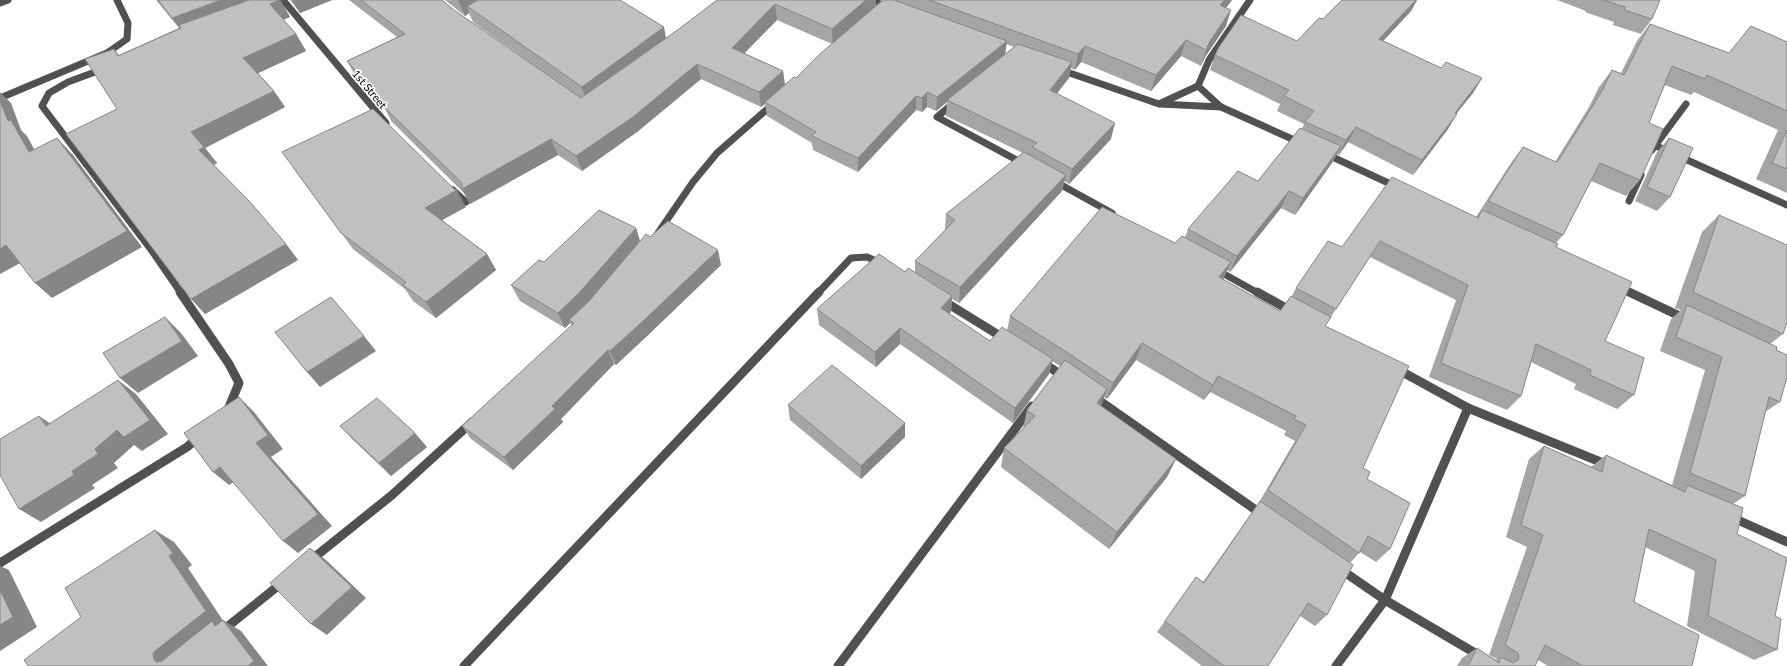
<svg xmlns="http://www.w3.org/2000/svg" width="1787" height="666" viewBox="0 0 1787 666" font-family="Lato,sans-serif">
<rect width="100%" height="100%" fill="#fff"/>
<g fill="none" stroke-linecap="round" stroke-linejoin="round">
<g stroke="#515151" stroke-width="7">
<polyline points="283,0 386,123"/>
<polyline points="870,0 888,7"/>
<polyline points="1250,0 1209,60 1198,86 1221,107 1301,143"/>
<polyline points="0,3 8,0"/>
<polyline points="272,6 284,2"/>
<polyline points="103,69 68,82 49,93 42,106 152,251 181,293"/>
<polyline points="1061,70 1159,104 1198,86"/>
<polyline points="0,98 107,53 127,39 128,23 117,0"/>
<polyline points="955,102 937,117 1024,164"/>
<polyline points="1160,104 1221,107"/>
<polyline points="1654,145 1787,205"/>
<polyline points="1652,150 1686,104"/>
<polyline points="1326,154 1397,187"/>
<polyline points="1054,181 1112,213"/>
<polyline points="453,190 466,202"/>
<polyline points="1629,201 1641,175"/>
<polyline points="658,233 693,182 717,153 773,104"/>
<polyline points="1217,270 1258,293"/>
<polyline points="1619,287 1631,293"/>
<polyline points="818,293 851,258 867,257 883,264"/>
</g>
<g stroke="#515151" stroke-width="9">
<polyline points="180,292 229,364 239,383 227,412"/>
<polyline points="1257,292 1293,312"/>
<polyline points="1629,292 1686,319"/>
<polyline points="942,300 1005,339"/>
<polyline points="1042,362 1064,377"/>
<polyline points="1094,397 1263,515"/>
<polyline points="1468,408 1608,465"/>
<polyline points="1731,517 1787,542"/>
<polyline points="311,560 392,495 472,422"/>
<polyline points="0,563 187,447 199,437"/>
<polyline points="1340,569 1385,600 1497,666"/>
<polyline points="222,631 283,582"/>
<polyline points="464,666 819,292"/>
<polyline points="838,666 1032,406"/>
<polyline points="1336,666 1385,600 1468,408 1397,369"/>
</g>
</g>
<g fill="#a5a5a5" fill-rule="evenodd">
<polygon points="156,0 280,0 290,17 283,20 296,34 306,51 258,73 274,91 285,107 205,148 217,163 214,165 286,244 298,260 205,314 117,109 114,49 119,55 179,28"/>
<polygon points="290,0 332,0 300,13"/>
<path d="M349 0H442L454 10 537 67 473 22 469 13 465 16 445 0H620L666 38 679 29 717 0H876V6L883 0H1232L1226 8V26L1205 57 1201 66 1181 56 1151 91 1081 62 1075 70 1071 68 1069 78 1057 93 1111 139 1069 184 1064 181 1062 191 959 303 952 299 951 312 949 314 990 341 1007 331 1010 316 1175 243 1185 237 1188 229 1258 181 1302 129 1304 124 1277 111 1280 104 1210 70 1215 55 1297 41 1323 19 1342 0H1417L1411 11 1383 41 1441 68 1482 78 1473 93 1456 113 1448 129 1413 175 1348 142 1339 155 1337 154 1332 163 1295 215 1281 208 1230 272 1227 270 1223 280 1280 311 1292 296 1296 288 1342 247 1476 217 1511 163 1523 147 1555 162 1589 107 1599 87 1612 70 1621 73 1637 41 1650 24 1729 53 1751 26 1787 42V193L1756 179 1778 130 1694 92 1691 95 1665 85 1649 123 1640 180 1626 196 1591 181 1563 235 1556 243V247L1605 341 1634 395 1617 409 1574 389 1576 384 1531 362 1521 396 1507 410 1429 377 1456 300 1370 257 1325 326 1363 468 1390 549 1376 562 1360 552 1350 563 1327 615 1315 626 1300 616 1268 666H1202L1157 632 1196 577 1203 582 1258 504 1295 441 1284 435 1286 431 1210 392 1204 400 1136 360 1107 399 1104 397 1101 406 1176 459 1167 477 1109 549 1001 467 1004 448 1023 428 1027 410 1060 366 1052 361 1049 374 1013 423 900 344 876 367 819 325 817 309 905 272 915 273V261L945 230 946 214 1023 153 946 116 947 102 936 111 927 107 922 112 916 110 858 172 813 150 812 143 767 116 765 104 761 107 701 79 637 132 582 171 558 155 470 204 464 193 392 122 385 109 356 77 347 61 397 37ZM777 20 832 44 796 78 785 84 783 71 744 53ZM1006 44 1014 47 1005 54Z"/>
<polygon points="1557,0 1660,0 1652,19 1641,34 1613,25 1614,22 1585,12 1586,11"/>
<polygon points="1669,138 1670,197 1657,211 1635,201 1657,152"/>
<polygon points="294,169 466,207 442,220 487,254 496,270 436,318 413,301 405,289 353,249"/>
<polygon points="1719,215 1783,334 1770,344 1776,350 1780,402 1765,412 1745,496 1733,504 1737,534 1775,616 1777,650 1754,660 1687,626 1695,571 1645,547 1634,602 1692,666 1548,666 1538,660 1535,666 1457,666 1462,658 1477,648 1495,661 1497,659 1489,655 1527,547 1506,537 1529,459 1544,446 1591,467 1606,455 1672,485 1705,370 1660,351 1671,319 1681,310 1675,308 1702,232"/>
<polygon points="636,228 640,241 650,237 721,265 646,337 616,365 614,364 561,419 563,422 513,470 471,439 462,426 572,326 570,323 565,328 520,301 511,285 544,262"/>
<polygon points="788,405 905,423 905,437 861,479 790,420"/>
<polygon points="340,426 427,447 391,476 353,440"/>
</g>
<g fill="#868686">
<polygon points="221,0 275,0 184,34 172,18"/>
<polygon points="280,0 290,17 280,21 270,4"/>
<polygon points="292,0 332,0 300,13"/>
<polygon points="458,0 493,0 467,6 469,13 465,16"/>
<polygon points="865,0 876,0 876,7 833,45 832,29"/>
<polygon points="1225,0 1232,0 1215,21 1220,5"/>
<polygon points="1416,0 1417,0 1411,11 1371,54 1379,39"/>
<polygon points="775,4 777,20 734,64 732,48"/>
<polygon points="1231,10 1226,26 1205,57 1201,66 1206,50 1210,41"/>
<polygon points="664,27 667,43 587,103 582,87"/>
<polygon points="296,34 306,51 254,75 243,58"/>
<polygon points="1186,40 1181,56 1151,91 1156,75"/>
<polygon points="1007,41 1005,56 947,100 947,102 936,111 937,97"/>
<polygon points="1085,46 1081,62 1075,70 1078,54"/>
<polygon points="1072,62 1069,78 1048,105 1050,90"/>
<polygon points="697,64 701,79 637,132 582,171 576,156"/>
<polygon points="783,71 785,87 765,102 765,104 761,107 759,92"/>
<polygon points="1482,78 1473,93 1445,128 1455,113"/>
<polygon points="274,91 285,107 205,148 217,163 212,166 199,150 191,132"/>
<polygon points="0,92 11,103 21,130 27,136 45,169 29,152 8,121 0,101"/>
<polygon points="927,92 927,107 922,112 922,98"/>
<polygon points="916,96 916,110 858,172 858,158"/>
<polygon points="1457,114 1448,129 1413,175 1422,160"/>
<polygon points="1115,123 1111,139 1069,184 1072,169"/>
<polygon points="1356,127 1348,142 1339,155 1346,140"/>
<polygon points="57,138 73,155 142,247 52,298 35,283"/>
<polygon points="551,139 558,155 470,204 462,189"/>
<polygon points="1341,146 1332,163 1295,215 1303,198"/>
<polygon points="1066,175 1062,191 959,303 960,287"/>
<polygon points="457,190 466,207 435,224 425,208"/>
<polygon points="1289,191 1281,208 1230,272 1237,256"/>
<polygon points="636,228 641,245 587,308 569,320 570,323 565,328 558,313"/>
<polygon points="286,244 298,260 205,314 191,299"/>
<polygon points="6,245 24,261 0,274 0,249"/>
<polygon points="718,250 721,265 646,337 616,365 610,351"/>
<polygon points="487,254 496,270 436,318 426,302"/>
<polygon points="1231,262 1223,280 1219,277"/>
<polygon points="952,296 951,312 940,324 941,308"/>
<polygon points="165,317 181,333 198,356 138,393 120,378"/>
<polygon points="900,328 900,344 876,367 875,352"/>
<polygon points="364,336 376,351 320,387 307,372"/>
<polygon points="1142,343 1136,360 1107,399 1113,383"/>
<polygon points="608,350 614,364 561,419 563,422 513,470 504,457 552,406"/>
<polygon points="1053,359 1049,374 1013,423 1015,408"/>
<polygon points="1218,376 1210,392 1204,400 1213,385"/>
<polygon points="118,380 136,394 168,434 142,451 134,445 114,463 118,468 92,485 95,488 41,522 19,509 72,471 95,449"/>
<polygon points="1107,389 1100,409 1097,403"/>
<polygon points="239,397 254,412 283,449 271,457 332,526 298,553 283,541 256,443"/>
<polygon points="39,416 60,430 46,426"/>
<polygon points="905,423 905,437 861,479 861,466"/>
<polygon points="415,433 427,447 391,476 379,463"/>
<polygon points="1176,459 1167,477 1109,549 1117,532"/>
<polygon points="220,467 237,480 229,485 213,472"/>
<polygon points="155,530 174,542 192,565 188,568 224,622 175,661 157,662 154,660 153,654 169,556"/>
<polygon points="310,548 326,560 366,598 327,635 311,624"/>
<polygon points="0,566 9,570 37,627 0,651"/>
<polygon points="223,620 241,631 268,666 248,666"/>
</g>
<g fill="#c0c0c0" stroke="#868686">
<polygon points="158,0 221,0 172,18"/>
<polygon points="249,0 280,0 270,4 296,34 243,58 274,91 191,132 204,147 199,150 251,203 286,244 191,299 66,134 117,109 85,59 114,49 118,56 181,28 179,25"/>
<polygon points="361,0 442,0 454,10 581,98 679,29 717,0 866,0 832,29 775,4 732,48 783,71 759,92 697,64 633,117 576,156 551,139 462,189 462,183 383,106 386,105 347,61 405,34"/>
<polygon points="478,0 620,0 664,27 582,87 467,6"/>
<polygon points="883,0 894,0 1007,41 937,97 927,92 922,98 916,96 858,158 812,136 816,132 765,102 794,77 796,78 821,53"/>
<polygon points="929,0 1225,0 1220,5 1231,10 1210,41 1206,50 1186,40 1156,75 1085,46 1078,54"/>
<polygon points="1342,0 1416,0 1379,39 1441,68 1446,62 1482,78 1455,113 1457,114 1422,160 1356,127 1346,140 1305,122 1314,111 1284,96 1289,90 1215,55 1219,47 1241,15 1297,41 1319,18 1323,19"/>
<polygon points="1603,0 1660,0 1652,19 1624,10 1625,7"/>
<polygon points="1650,24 1729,53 1751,26 1787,42 1787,111 1707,75 1705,79 1672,66 1649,123 1663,129 1640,180 1600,163 1563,235 1488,201 1523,147 1556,162 1558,161 1602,91 1612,70 1624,75"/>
<polygon points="1018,44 1072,62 1050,90 1115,123 1072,169 1032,147 1037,143 947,100"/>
<polygon points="0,101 8,121 11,120 29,152 57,138 127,231 35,283 6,245 0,249"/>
<polygon points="373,109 454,189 457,190 425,208 487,254 426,302 403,285 406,282 341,233 282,152"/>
<polygon points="1300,128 1341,146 1303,198 1289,191 1237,256 1188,229 1238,171 1258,181"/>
<polygon points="1787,130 1787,169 1772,163"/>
<polygon points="1669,138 1693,148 1670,197 1647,187"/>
<polygon points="1024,152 1066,175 960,287 915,261 955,220 946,214"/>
<polygon points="1392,177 1478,218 1482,210 1558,244 1556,247 1632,282 1605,341 1644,358 1634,395 1590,375 1591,370 1536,344 1521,396 1441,363 1468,285 1380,241 1336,309 1296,288 1328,241 1342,247"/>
<polygon points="1102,207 1175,243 1182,236 1231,262 1219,277 1280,311 1291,296 1331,317 1325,326 1409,366 1363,468 1370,472 1367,479 1410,503 1390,549 1368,536 1359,553 1268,490 1306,425 1294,419 1296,416 1218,376 1213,385 1142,343 1113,383 1065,351 1010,316"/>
<polygon points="599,210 636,228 580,292 558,313 511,285 539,260 544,262"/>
<polygon points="1719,215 1787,245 1787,322 1783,334 1693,292"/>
<polygon points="668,221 718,250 641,323 610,351 608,350 552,406 555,409 504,457 462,426 574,323 569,320 589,301 646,234 650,237"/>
<polygon points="879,254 905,272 908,268 952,296 941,308 990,341 1002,327 1053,359 1015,408 900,328 875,352 817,309"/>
<polygon points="331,297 364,336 307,372 275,332"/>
<polygon points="1687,305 1777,347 1776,350 1787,355 1787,377 1780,402 1769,397 1745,496 1690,473 1722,357 1676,337"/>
<polygon points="165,317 182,341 120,378 103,353"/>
<polygon points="1065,360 1107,389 1097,403 1176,459 1117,532 1004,448 1035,416 1027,410"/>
<polygon points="832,365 905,423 861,466 788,405"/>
<polygon points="118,380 150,420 124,437 117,430 95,449 98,454 72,471 74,475 19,509 0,475 0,439 39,416 46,426"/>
<polygon points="239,397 268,435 256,443 318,514 283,541 220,467 213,472 184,433"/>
<polygon points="377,398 415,433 379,463 340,426"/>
<polygon points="1544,446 1602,472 1606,455 1685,492 1687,485 1743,508 1737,534 1787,558 1775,616 1781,619 1777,650 1708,616 1716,560 1649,529 1634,602 1699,635 1692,666 1583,666 1545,645 1535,666 1468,666 1477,648 1499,663 1501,657 1513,663 1519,659 1518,653 1505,645 1543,535 1521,525"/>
<polygon points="1260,501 1353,565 1327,615 1308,603 1268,666 1224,666 1165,621 1196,577 1204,583"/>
<polygon points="155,530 173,553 169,556 206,611 155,651 153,654 154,660 157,662 162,661 212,621 215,626 223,620 254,661 248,666 28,666 24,660 81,617 65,588"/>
<polygon points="310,548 352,587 311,624 270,583"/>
<polygon points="0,590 13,617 0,625"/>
</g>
<g text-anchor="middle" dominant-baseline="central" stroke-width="3.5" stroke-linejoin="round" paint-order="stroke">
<g font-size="11" fill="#000" stroke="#fff">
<text transform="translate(370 89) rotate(50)">1st Street</text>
</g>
</g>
</svg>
